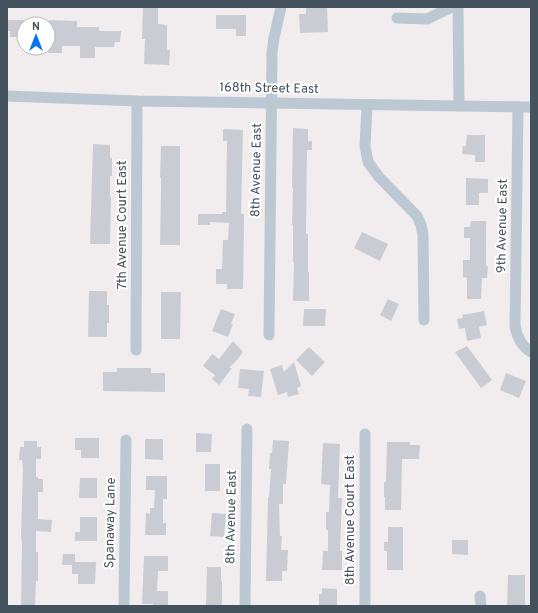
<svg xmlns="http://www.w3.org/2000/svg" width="538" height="613" viewBox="0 0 538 613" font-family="Overpass,sans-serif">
<rect width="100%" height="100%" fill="#f1edee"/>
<g fill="#c9cdd3">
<polygon points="143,7 158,8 158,24 167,25 167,50 170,50 169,65 144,64 145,39 142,39"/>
<polygon points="306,7 327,7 328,32 300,33 299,14 306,14"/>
<polygon points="216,15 246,15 246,36 236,36 236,29 216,29"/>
<polygon points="7,20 24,20 24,32 20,31 20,37 10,37 10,31 7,31"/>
<polygon points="49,20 77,21 77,27 99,27 99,31 121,31 120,42 115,42 114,47 95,47 95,58 80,58 80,46 62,46 62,53 48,53"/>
<polygon points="293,128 308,129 308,141 312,141 312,150 307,150 306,234 308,234 308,272 309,272 309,301 293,301 294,262 293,262 293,225 292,225 293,188 292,187"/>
<polygon points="223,129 243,130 241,214 244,214 244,223 243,289 227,289 227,284 216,284 216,269 222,269 223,240 228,240 229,223 210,222 210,225 198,225 198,214 222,214 222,212 226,212 227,141 223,141"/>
<polygon points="467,135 485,135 485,162 475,162 475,155 462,154 463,146 466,146"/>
<polygon points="93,144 110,145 110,158 112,158 112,176 110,176 110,197 111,197 110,244 90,244"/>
<polygon points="161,146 180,146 180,245 160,245 161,192 161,178 160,177"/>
<polygon points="466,178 488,179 488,193 479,193 479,205 466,205"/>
<polygon points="471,221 486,221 486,266 488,266 487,278 482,278 481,299 467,299 467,278 463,277 463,260 470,260 470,238 464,238 464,227 470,227"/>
<polygon points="362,232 388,244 380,261 354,248"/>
<polygon points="89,291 107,291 107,305 109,305 109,323 107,323 107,337 88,337"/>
<polygon points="161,292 181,292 180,339 161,339"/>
<polygon points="388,299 399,304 391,321 380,315"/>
<polygon points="221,309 235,314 231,324 233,324 228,337 212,331"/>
<polygon points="304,309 326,309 325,326 303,326"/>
<polygon points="484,311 487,325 479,327 481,338 467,341 465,328 459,329 457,319 463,318 462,315"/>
<polygon points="233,341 243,352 237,360 229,368 232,368 219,385 212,379 215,375 203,366 212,354 219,359"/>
<polygon points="467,346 492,380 481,388 455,352"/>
<polygon points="309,347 325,362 312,376 296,360"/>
<polygon points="294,362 301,386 297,388 299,394 288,397 287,392 278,395 270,369 282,365 284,372"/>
<polygon points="117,368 151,368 151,373 165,373 165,392 103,391 103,372 117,372"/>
<polygon points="240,369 264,371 261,397 248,396 249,389 238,388"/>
<polygon points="506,373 526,381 519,398 500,390"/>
<polygon points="196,433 212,434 211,452 196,452"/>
<polygon points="75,438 99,438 99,458 81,458 81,450 75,450"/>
<polygon points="145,439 163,439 163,460 145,459"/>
<polygon points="273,440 289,441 286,484 283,484 283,504 279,504 280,536 282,536 281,550 288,550 287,571 282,571 282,581 266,581 268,497 269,497 271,469 269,469 270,453 272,453"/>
<polygon points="24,441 37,441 37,447 41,447 41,459 36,459 36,477 38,477 38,479 43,479 43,492 38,492 38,519 52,520 51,532 36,531 36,552 38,552 38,581 36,581 35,606 21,606 22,544 21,534 23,469 22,460 19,460 20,447 24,447"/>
<polygon points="387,442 410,442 410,445 420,445 419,459 402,459 401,510 385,510 385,497 384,497 384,482 386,482"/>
<polygon points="323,443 340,444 338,498 342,498 340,551 342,551 342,570 322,570 323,551 328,551 328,530 326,530 326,512 329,512 330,485 321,484"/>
<rect x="205" y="464" width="15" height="27"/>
<polygon points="146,476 167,476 167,499 163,499 163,523 166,523 166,535 145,535 146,513 150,514 150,508 154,508 155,490 146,490"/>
<polygon points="80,478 97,478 97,498 79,498"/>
<polygon points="212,513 226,514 224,537 210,536"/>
<polygon points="80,517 97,517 97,541 75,541 75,532 80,532"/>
<polygon points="388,527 403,527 403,570 387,570 387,551 384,551 384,542 388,542"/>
<polygon points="452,540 468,540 468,555 452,554"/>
<polygon points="63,554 75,554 75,562 96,562 95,584 78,584 78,574 72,574 72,565 62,565"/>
<polygon points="144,556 168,556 168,571 158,571 157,591 168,591 168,606 153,606 153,604 142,604"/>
<polygon points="207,567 221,567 221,581 222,581 222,605 206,605"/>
<polygon points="508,575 525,575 525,606 507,606"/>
<polygon points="322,588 337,589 337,606 319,606 319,594 322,594"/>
</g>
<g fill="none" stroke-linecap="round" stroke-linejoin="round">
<g stroke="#bcc9d2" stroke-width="11">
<polyline points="458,7 459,106"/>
<polyline points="397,18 427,19 452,7"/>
<polyline points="7,96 137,101 531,107"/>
<polyline points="367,105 365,146 368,162 379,177 417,216 421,225 423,235 424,320"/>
<path d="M518 107 515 326C517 337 521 346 531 352"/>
<polyline points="269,335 272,52 274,38 281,7"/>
<polyline points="136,350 137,101"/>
<polyline points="480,596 481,606"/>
<polyline points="124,606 126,440"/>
<polyline points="245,606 247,429"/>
<polyline points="365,606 365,434"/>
</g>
</g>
<g text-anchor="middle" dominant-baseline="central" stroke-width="4" stroke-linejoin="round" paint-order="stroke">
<g font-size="13" fill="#44525d" stroke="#fff">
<text transform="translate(269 89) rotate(1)">168th Street East</text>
<text transform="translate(257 170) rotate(-89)">8th Avenue East</text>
<text transform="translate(123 225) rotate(-90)">7th Avenue Court East</text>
<text transform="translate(503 226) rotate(-89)">9th Avenue East</text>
<text transform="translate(232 517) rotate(-89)">8th Avenue East</text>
<text transform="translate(351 520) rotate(-90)">8th Avenue Court East</text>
<text transform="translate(111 523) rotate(-89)">Spanaway Lane</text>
</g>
</g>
<rect width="538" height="613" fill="none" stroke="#44525d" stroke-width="16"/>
<g transform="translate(36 36)"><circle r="19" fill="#ffffff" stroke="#b4babe"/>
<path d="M0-3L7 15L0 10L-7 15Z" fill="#0475f4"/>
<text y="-6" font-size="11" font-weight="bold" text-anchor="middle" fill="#44525d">N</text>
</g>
</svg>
